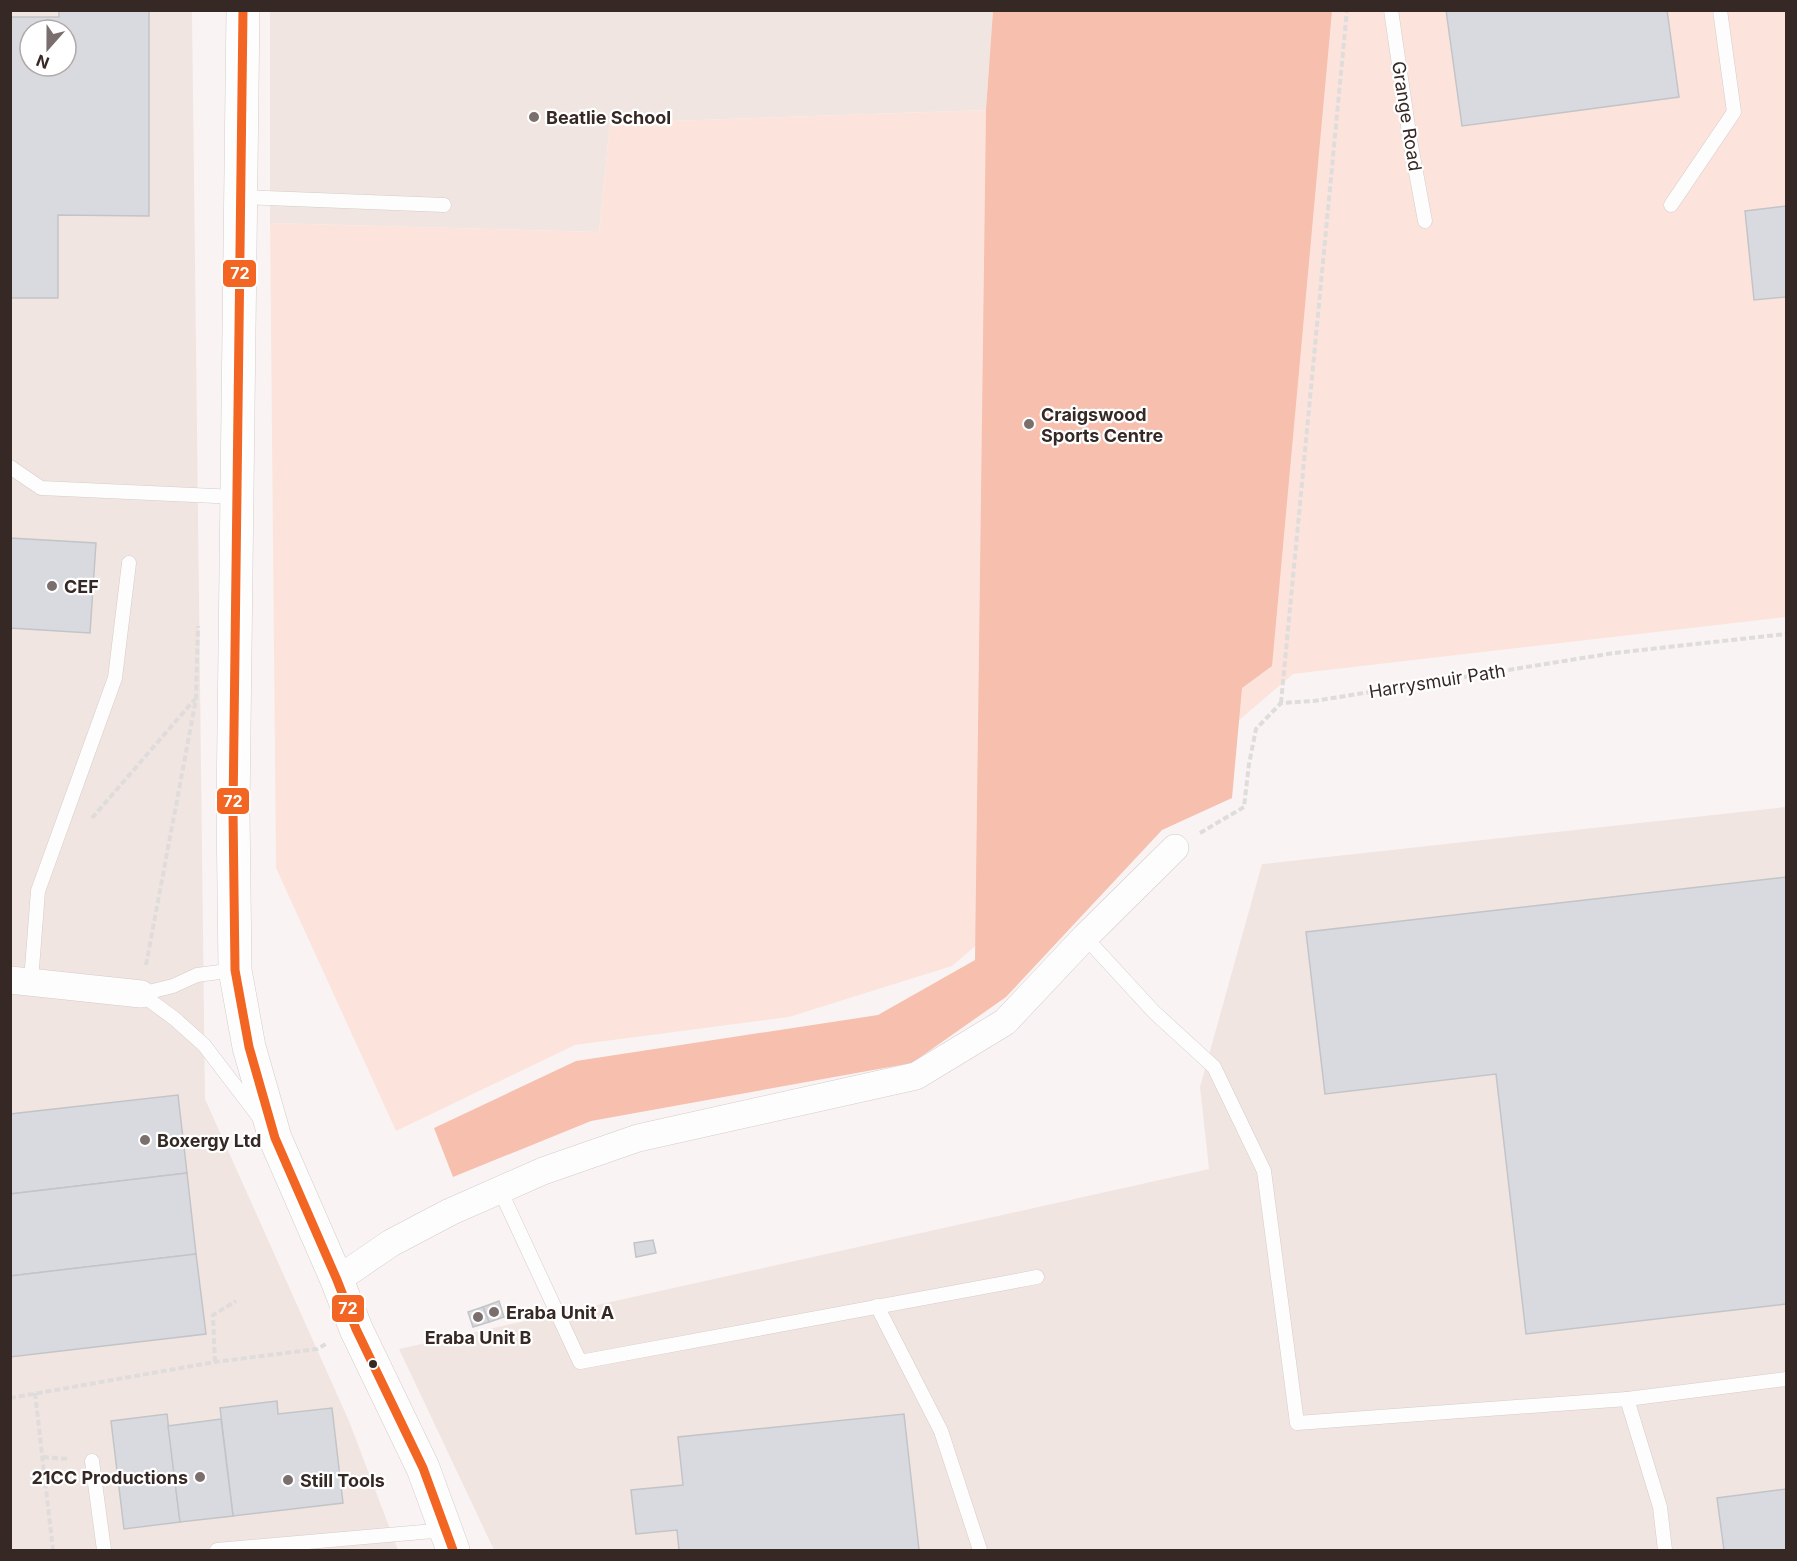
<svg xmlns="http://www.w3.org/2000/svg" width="1797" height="1561" viewBox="0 0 1797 1561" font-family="Inter,sans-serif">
<rect width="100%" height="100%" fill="#f9f4f3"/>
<g fill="#f1e5e1" fill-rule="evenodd">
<path d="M11 11H192L205 1099 349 1421 398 1550H11ZM30 30H66V66H30Z"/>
<polygon points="270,11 993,11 986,110 610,123 599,232 270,223"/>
<polygon points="1786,807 1786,1550 494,1550 399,1349 1209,1169 1200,1087 1262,864"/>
</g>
<polygon fill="#fce4dd" points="993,11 1786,11 1786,617 1293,674 952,966 789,1017 575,1045 396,1131 276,868 270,223 599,232 610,123 986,110"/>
<polygon fill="#f6bfae" points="993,11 1332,11 1272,666 1242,688 1232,798 1162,830 1006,997 912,1063 591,1121 453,1177 434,1128 576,1061 878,1015 975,960 986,110"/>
<g fill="#d9dadf" stroke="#c3c4c8" stroke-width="1.5" fill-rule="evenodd">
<path d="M59 10H149V216L58 215V298H10V17H59ZM30 30H66V66H30Z"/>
<polygon points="1446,10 1667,10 1679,97 1462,126"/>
<polygon points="1786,206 1786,297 1754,300 1745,211"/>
<polygon points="10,538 96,543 90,633 10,628"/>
<polygon points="1786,877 1786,1304 1526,1334 1496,1074 1325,1094 1306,932"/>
<polygon points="178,1095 187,1173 10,1194 10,1114"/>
<polygon points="187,1173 196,1254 10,1276 10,1194"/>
<polygon points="653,1240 656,1253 636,1257 634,1243"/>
<polygon points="196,1254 206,1334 10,1357 10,1276"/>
<polygon points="499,1301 504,1317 489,1322 483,1307"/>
<polygon points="483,1307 489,1322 473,1327 468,1312"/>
<polygon points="277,1401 278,1414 332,1408 343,1503 233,1516 220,1408"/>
<polygon points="167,1414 180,1522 124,1529 111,1421"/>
<polygon points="904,1414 919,1550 679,1550 677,1530 636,1534 631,1490 683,1485 678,1437"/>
<polygon points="221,1419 233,1516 180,1522 168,1426"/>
<polygon points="1786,1489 1786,1550 1724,1550 1717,1498"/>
</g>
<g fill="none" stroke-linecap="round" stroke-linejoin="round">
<defs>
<g id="service">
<polyline points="1391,10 1410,140 1425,221"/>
<polyline points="241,197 444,205"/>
<polyline points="1671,205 1734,112 1720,10"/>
<polyline points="10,467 41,488 237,497"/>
<polyline points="1085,937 1154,1012 1214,1067 1264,1171 1297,1423 1627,1399 1660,1507 1665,1550"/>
<polyline points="31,981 38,891 115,678 129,563"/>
<polyline points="141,994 175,1019 204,1045 259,1117"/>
<polyline points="141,994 173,986 197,975 235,970"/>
<polyline points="500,1190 580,1362 1037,1277"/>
<polyline points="877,1306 941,1431 980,1550"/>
<polyline points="1627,1399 1786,1379"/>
<polyline points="92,1461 104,1550"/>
<polyline points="217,1550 445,1530"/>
</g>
<g id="minor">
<polyline points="10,980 141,994"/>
<polyline points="337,1280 391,1243 450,1212 543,1171 638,1138 916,1076 1005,1022 1085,937 1175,848"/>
</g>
<polyline id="tertiary" points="243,10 233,810 235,970 249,1047 275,1138 337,1280 356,1329 423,1468 453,1550"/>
</defs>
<use href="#service" stroke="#d4cbc9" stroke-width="15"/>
<use href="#minor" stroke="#d4cbc9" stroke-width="28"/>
<use href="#tertiary" stroke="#d4cbc9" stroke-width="34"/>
<g stroke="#dfdcdc" stroke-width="4" stroke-dasharray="6 3" stroke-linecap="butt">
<polyline points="1281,703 1347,10"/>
<polyline points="92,818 195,699"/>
<polyline points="1200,833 1244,807 1249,764 1256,729 1281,703 1314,701 1614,653 1786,634"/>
<polyline points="146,965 196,699 198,626"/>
<polyline points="215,1362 213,1315 236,1301"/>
<polyline points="35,1393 53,1550"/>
<polyline points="10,1398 215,1362 317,1349 326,1344"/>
<polyline points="43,1457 69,1459"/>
</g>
<use href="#service" stroke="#fefdfd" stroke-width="14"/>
<use href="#minor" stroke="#fefdfd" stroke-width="27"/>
<use href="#tertiary" stroke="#fefdfd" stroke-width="33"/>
<defs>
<polyline id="bus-1" points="243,10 233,810 235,970 249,1047 275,1138 337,1280 356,1329 423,1468 453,1550"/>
</defs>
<use href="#bus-1" stroke="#fff" stroke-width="14"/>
<use href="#bus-1" stroke="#f26522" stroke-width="9"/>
</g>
<g fill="#7a6f6c" stroke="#fff" stroke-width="2">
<circle cx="534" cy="117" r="6"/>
<circle cx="1029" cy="424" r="6"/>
<circle cx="52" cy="586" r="6"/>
<circle cx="145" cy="1140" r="6"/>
<circle cx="494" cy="1312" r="6"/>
<circle cx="478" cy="1317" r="6"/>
<circle cx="200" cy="1477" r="6"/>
<circle cx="288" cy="1480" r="6"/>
</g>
<circle fill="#362824" stroke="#fff" stroke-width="2" cx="373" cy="1364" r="5"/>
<g text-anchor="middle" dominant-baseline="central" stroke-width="4.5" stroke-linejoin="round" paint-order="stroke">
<g font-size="18" fill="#362824" stroke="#fff">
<text transform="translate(1407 116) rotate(81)">Grange Road</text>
<text transform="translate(1437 681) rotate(-9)">Harrysmuir Path</text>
</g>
<g font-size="18" font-weight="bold" fill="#362824" stroke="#fff" text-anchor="start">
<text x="546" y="117">Beatlie School</text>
<text x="1041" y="414">Craigswood<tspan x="1041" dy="21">Sports Centre</tspan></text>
<text x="64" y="586">CEF</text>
<text x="157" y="1140">Boxergy Ltd</text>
<text x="506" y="1312">Eraba Unit A</text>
<text x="478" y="1337" text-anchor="middle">Eraba Unit B</text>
<text x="188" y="1477" text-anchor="end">21CC Productions</text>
<text x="300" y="1480">Still Tools</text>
</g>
</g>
<g stroke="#fff" stroke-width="2">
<rect x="222" y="259" width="35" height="29" rx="6" fill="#f26522"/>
<rect x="216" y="787" width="34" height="28" rx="6" fill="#f26522"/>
<rect x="331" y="1294" width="34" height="29" rx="6" fill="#f26522"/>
</g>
<g font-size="16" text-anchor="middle" font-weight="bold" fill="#fff">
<text x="240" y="279">72</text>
<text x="233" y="807">72</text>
<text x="348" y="1314">72</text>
</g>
<rect width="1797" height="1561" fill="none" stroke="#362824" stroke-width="24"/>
<g transform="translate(48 48) rotate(201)"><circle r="28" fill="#ffffff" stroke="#afa9a7" stroke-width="1.5"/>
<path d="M0-4.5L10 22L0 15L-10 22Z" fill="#7a6f6c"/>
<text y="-9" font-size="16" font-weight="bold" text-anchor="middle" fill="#362824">N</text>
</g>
</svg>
